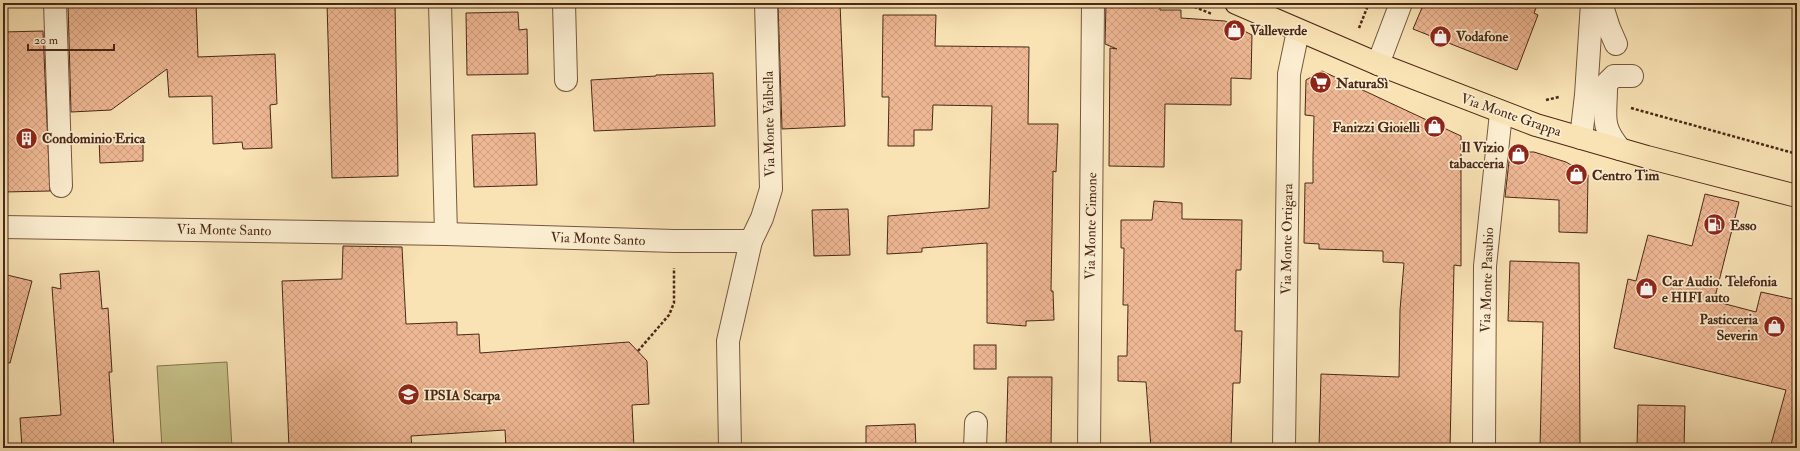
<svg xmlns="http://www.w3.org/2000/svg" width="1800" height="451" viewBox="0 0 1800 451" font-family="'IM FELL Double Pica',serif">
<defs>
<pattern id="building-cross-hatch" width="8" height="8" patternUnits="userSpaceOnUse"><rect width="8" height="8" fill="#efb894"/><path d="M0 0l8 8M0 8l8-8" fill="none" stroke="#ce9e7f"/></pattern>
</defs>
<rect width="100%" height="100%" fill="#f9e3b5"/>
<filter id="stains"><feTurbulence type="fractalNoise" baseFrequency=".005" numOctaves="4"/><feColorMatrix values="0 0 0 0 .2 0 0 0 0 .09 0 0 0 0 .02 0 0 0 .5 -.17"/></filter>
<radialGradient id="worn" r=".72"><stop offset=".6" stop-color="#630" stop-opacity="0"/><stop offset="1" stop-color="#630" stop-opacity=".3"/></radialGradient>
<polygon fill="#c5c188" stroke="#887450" points="227,362 232,448 162,448 157,366"/>
<g fill="url(#building-cross-hatch)" stroke="#4a2817">
<polygon points="68,3 196,3 198,57 275,54 277,104 270,105 272,148 243,149 242,142 213,144 212,96 169,97 167,69 111,110 71,112"/>
<polygon points="327,3 395,3 398,176 332,178"/>
<polygon points="778,3 840,3 845,126 782,129"/>
<polygon points="1106,3 1160,3 1160,10 1181,10 1181,18 1225,21 1252,35 1251,79 1231,78 1231,105 1165,104 1164,167 1109,166 1110,48 1117,49 1105,44"/>
<polygon points="1424,3 1538,3 1534,13 1538,15 1517,70 1413,29"/>
<polygon points="518,12 519,30 527,29 528,74 467,75 466,13"/>
<polygon points="883,15 936,15 935,46 1029,47 1028,124 1058,124 1056,172 1053,171 1051,291 1053,291 1054,320 1026,321 1026,326 987,323 987,243 922,248 922,252 887,254 888,216 989,208 992,106 933,105 932,130 914,130 914,146 888,146 889,97 882,97"/>
<polygon points="43,31 50,191 3,192 3,32"/>
<polygon points="1322,71 1461,136 1461,266 1454,265 1450,448 1319,448 1321,374 1399,377 1400,310 1404,263 1383,262 1383,251 1319,249 1319,244 1304,243 1305,183 1313,183 1313,157 1314,116 1305,115 1306,80"/>
<polygon points="713,73 715,126 594,131 591,80 656,76 656,75"/>
<polygon points="535,133 537,185 474,187 472,135"/>
<polygon points="143,137 143,161 100,163 99,138"/>
<polygon points="1510,152 1534,152 1566,162 1588,175 1587,233 1559,232 1559,200 1505,197"/>
<polygon points="1705,194 1739,202 1714,301 1756,312 1761,292 1797,300 1797,448 1770,448 1786,390 1614,348 1628,279 1636,281 1648,235 1692,246"/>
<polygon points="1154,201 1182,203 1182,219 1242,220 1241,270 1236,270 1235,331 1242,331 1240,383 1233,383 1231,448 1151,448 1146,382 1118,381 1118,356 1127,356 1128,305 1123,305 1124,248 1121,248 1121,220 1152,220"/>
<polygon points="848,209 850,255 814,256 812,210"/>
<polygon points="343,246 402,247 406,324 457,322 457,335 479,334 480,353 629,342 647,361 649,404 632,405 634,448 506,448 505,430 411,436 412,448 289,448 282,281 342,279"/>
<polygon points="1510,261 1579,263 1580,448 1540,448 1543,322 1508,321"/>
<polygon points="99,271 102,309 108,308 112,372 109,372 114,448 22,448 20,418 61,415 52,287 61,289 60,274"/>
<polygon points="3,274 32,281 10,363 3,362"/>
<rect x="974" y="345" width="22" height="24"/>
<polygon points="1008,377 1052,377 1051,448 1006,448"/>
<polygon points="1638,405 1685,406 1684,448 1637,448"/>
<polygon points="915,424 916,448 866,448 866,426"/>
</g>
<g fill="none" stroke-linecap="round" stroke-linejoin="round">
<defs>
<g id="minor">
<polyline points="55,3 61,186"/>
<polyline points="440,3 446,234"/>
<polyline points="564,3 566,80"/>
<polyline points="1601,3 1609,28 1616,44"/>
<polyline points="1378,64 1401,3"/>
<polyline points="1581,138 1586,95 1592,3"/>
<path d="M1620 149C1600 125 1606 117 1606 88L1607 83 1614 76H1632"/>
<polyline points="3,227 446,234 674,241 751,241"/>
<polyline points="730,448 728,341 751,241 762,218 771,189 766,3"/>
<polyline points="975,448 976,423"/>
<polyline points="1089,448 1093,3"/>
<polyline points="1284,448 1289,74 1298,31"/>
<polyline points="1484,448 1485,266 1501,113"/>
</g>
<polyline id="major" points="1236,3 1378,64 1536,125 1647,157 1797,196"/>
</defs>
<use href="#minor" stroke="#76573e" stroke-width="24"/>
<use href="#major" stroke="#4a2817" stroke-width="24"/>
<g stroke="#4a2817" stroke-width="2.5" stroke-dasharray="3 2" stroke-linecap="butt">
<polyline points="1185,3 1212,14"/>
<polyline points="1359,28 1369,3"/>
<polyline points="1546,100 1559,97"/>
<polyline points="1631,108 1797,154"/>
<polyline points="638,351 669,315 674,303 674,268"/>
</g>
<use href="#minor" stroke="#fbedcf" stroke-width="22"/>
<use href="#major" stroke="#f9e3b5" stroke-width="22"/>
</g>
<defs>
<symbol id="shop-disc" viewBox="-11 -11 22 22"><circle r="9.5" fill="#8f2418" stroke="#fbedcf"/><path d="M-5-2.5h2.3a2.7 3.5 0 0 1 5.4 0H5L5.5 6h-11ZM-1.5-2.5h3a1.5 2.3 0 0 0-3 0Z" fill="#fff"/></symbol>
<symbol id="supermarket-disc" viewBox="-11 -11 22 22"><circle r="9.5" fill="#8f2418" stroke="#fbedcf"/><path d="M-6-5.5h2.5l.6 2H6L4.5 2H-2.5L-4.4-4H-6ZM-1.5 3.2a1.3 1.3 0 1 0 .1 0ZM3 3.2a1.3 1.3 0 1 0 .1 0Z" fill="#fff"/></symbol>
<symbol id="building-disc" viewBox="-11 -11 22 22"><circle r="9.5" fill="#8f2418" stroke="#fbedcf"/><path d="M-4-6H4V6H1V3H-1V6H-4ZM-2.5-4.3h1.7v1.8h-1.7ZM.8-4.3h1.7v1.8H.8ZM-2.5-1h1.7V.8h-1.7ZM.8-1h1.7V.8H.8Z" fill="#fff"/></symbol>
<symbol id="fuel-disc" viewBox="-11 -11 22 22"><circle r="9.5" fill="#8f2418" stroke="#fbedcf"/><path d="M-5.5-6h7V0h2V4h1.3V-2.5L3-4.5l.8-.8L6-3V5H2.5V1h-1V6h-7ZM-4.2-4.7v3.2H.2V-4.7Z" fill="#fff"/></symbol>
<symbol id="school-disc" viewBox="-11 -11 22 22"><circle r="9.5" fill="#8f2418" stroke="#fbedcf"/><path d="M0-5L7-2L0 1L-7-2ZM-4 1L0 2.5L4 1V4Q0 6-4 4Z" fill="#fff"/></symbol>
</defs>
<g fill-rule="evenodd">
<use href="#shop-disc" x="1222" y="18" width="25" height="25"/>
<use href="#shop-disc" x="1428" y="24" width="25" height="25"/>
<use href="#supermarket-disc" x="1308" y="70" width="25" height="25"/>
<use href="#shop-disc" x="1422" y="114" width="25" height="25"/>
<use href="#building-disc" x="14" y="126" width="25" height="25"/>
<use href="#shop-disc" x="1506" y="142" width="25" height="25"/>
<use href="#shop-disc" x="1564" y="162" width="25" height="25"/>
<use href="#fuel-disc" x="1702" y="212" width="25" height="25"/>
<use href="#shop-disc" x="1634" y="276" width="25" height="25"/>
<use href="#shop-disc" x="1762" y="314" width="25" height="25"/>
<use href="#school-disc" x="396" y="382" width="25" height="25"/>
</g>
<g text-anchor="middle" dominant-baseline="central" stroke-width="3.5" stroke-linejoin="round" paint-order="stroke">
<g font-size="14" font-weight="bold" fill="#4a2817" stroke="#fbedcf" text-anchor="start">
<text x="1250" y="30">Valleverde</text>
<text x="1456" y="36">Vodafone</text>
<text x="1336" y="83">NaturaSì</text>
<text x="1420" y="127" text-anchor="end">Fanizzi Gioielli</text>
<text x="42" y="138">Condominio Erica</text>
<text x="1504" y="147" text-anchor="end">Il Vizio<tspan x="1504" dy="16">tabacceria</tspan></text>
<text x="1592" y="175">Centro Tim</text>
<text x="1730" y="225">Esso</text>
<text x="1662" y="281">Car Audio. Telefonia<tspan x="1662" dy="16">e HIFI auto</tspan></text>
<text x="1758" y="319" text-anchor="end">Pasticceria<tspan x="1758" dy="16">Severin</tspan></text>
<text x="424" y="395">IPSIA Scarpa</text>
</g>
<g font-size="14" fill="#4a2817" stroke="#fbedcf">
<text transform="translate(1511 115) rotate(19)">Via Monte Grappa</text>
<text transform="translate(769 124) rotate(-91)">Via Monte Valbella</text>
<text transform="translate(1091 226) rotate(-89)">Via Monte Cimone</text>
<text transform="translate(224 230) rotate(1)">Via Monte Santo</text>
<text transform="translate(598 239) rotate(2)">Via Monte Santo</text>
<text transform="translate(1287 239) rotate(-89)">Via Monte Ortigara</text>
<text transform="translate(1487 280) rotate(-88)">Via Monte Pasubio</text>
</g>
</g>
<rect width="1800" height="451" fill="none" stroke="#f9e3b5" stroke-width="16"/>
<rect x="4" y="4" width="1792" height="443" fill="none" stroke="#4a2817" stroke-width="2"/>
<rect x="8" y="8" width="1784" height="435" fill="none" stroke="#4a2817"/>
<path d="M28 44v6h86v-6" fill="none" stroke="#4a2817" stroke-width="2"/>
<text x="34" y="44" font-size="12" fill="#4a2817" stroke="#fbedcf" stroke-width="3" paint-order="stroke">20 m</text>
<rect width="100%" height="100%" filter="url(#stains)"/>
<rect width="100%" height="100%" fill="url(#worn)"/>
</svg>
